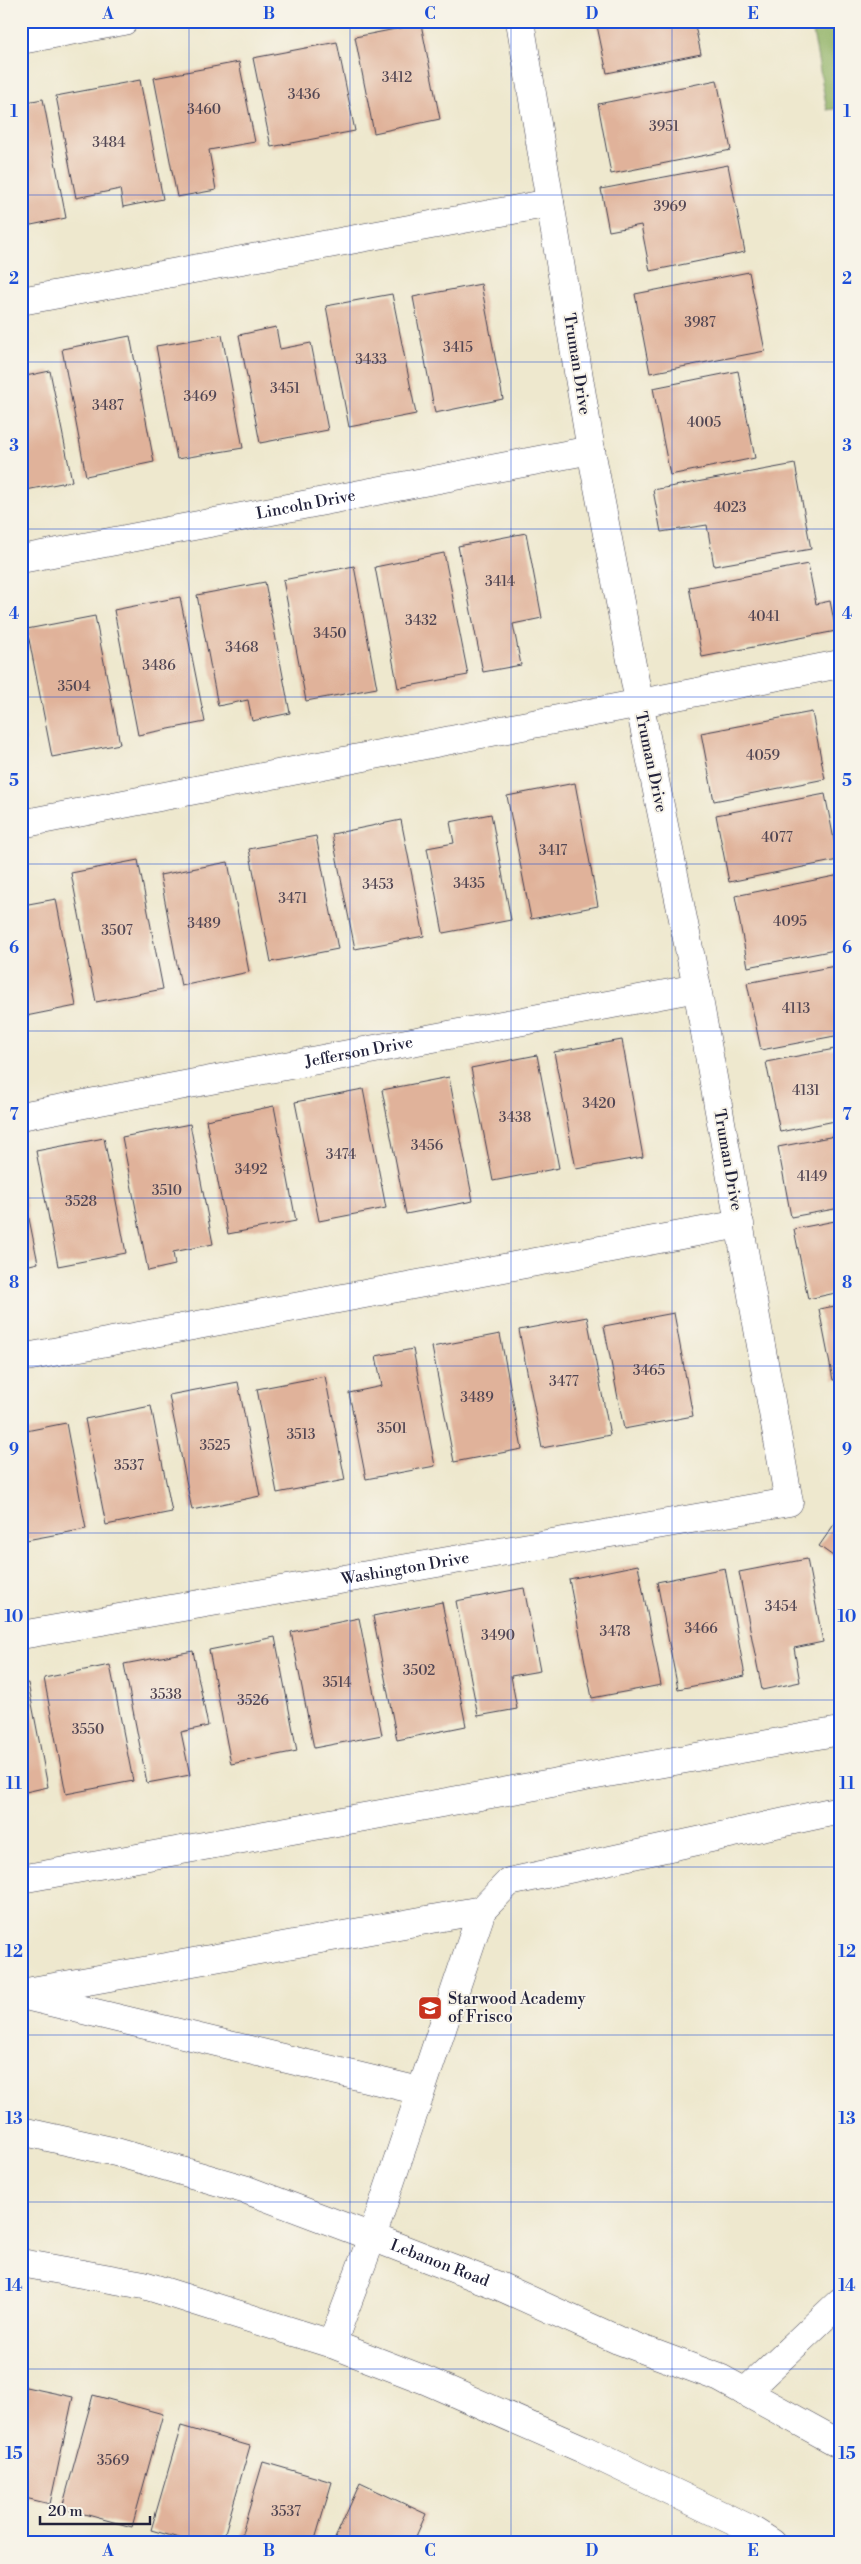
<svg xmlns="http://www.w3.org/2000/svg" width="861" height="2564" viewBox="0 0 861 2564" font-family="'Libre Bodoni',serif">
<rect width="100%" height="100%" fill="#f7f3e8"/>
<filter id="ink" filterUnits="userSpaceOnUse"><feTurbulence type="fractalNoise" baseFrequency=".02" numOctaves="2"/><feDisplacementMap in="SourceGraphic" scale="10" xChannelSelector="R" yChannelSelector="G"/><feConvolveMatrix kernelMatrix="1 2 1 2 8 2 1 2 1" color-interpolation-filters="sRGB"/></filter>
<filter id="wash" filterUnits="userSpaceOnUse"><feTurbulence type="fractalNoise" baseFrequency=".0096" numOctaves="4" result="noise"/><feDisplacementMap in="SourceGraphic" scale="20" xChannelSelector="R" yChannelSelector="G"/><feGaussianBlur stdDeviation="1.12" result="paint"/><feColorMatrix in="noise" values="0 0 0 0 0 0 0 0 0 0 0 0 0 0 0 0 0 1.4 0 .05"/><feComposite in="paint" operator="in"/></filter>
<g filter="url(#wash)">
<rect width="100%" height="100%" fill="#eee8ce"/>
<polygon fill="#92b367" stroke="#5a6a51" points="811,21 840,21 840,108 827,110"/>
<g id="blocks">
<g fill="#e0b29a">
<polygon points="596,21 694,21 701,54 607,73"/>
<polygon points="421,24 440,119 374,133 355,37"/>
<polygon points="337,42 355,131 271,147 253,58"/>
<polygon points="239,62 255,142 209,150 216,190 177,197 154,78"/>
<polygon points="140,80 163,199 123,207 120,189 76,198 56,96"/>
<polygon points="717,80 731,150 611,174 598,104"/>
<polygon points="43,99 66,218 21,227 21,103"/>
<polygon points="728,165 745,252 650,271 641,225 609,231 601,189"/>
<polygon points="749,272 765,351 650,373 635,294"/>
<polygon points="481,284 503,399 435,413 413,297"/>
<polygon points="392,294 416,414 349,427 326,306"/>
<polygon points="276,327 280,349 311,343 328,430 260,443 239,335"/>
<polygon points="222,335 243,448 177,459 156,346"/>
<polygon points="130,336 154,462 86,476 62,349"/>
<polygon points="50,371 72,481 21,491 21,377"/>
<polygon points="738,371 755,458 670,475 653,388"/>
<polygon points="795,464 811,549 714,566 707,525 661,532 653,490"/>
<polygon points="526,533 542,618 513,624 521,665 483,672 458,546"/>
<polygon points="444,553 468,675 398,688 375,567"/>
<polygon points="808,564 816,604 830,601 836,631 702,657 689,587"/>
<polygon points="354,566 377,688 306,701 283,580"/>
<polygon points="265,582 290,713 252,721 248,700 218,706 197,595"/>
<polygon points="180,597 205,722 138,735 114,610"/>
<polygon points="95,616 120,744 52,757 27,629"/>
<polygon points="812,712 825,779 714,801 701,733"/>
<polygon points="21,719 26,741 21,742"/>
<polygon points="575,783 598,906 531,919 507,796"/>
<polygon points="825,794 838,860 729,882 716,815"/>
<polygon points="491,814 511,920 443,933 427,848 454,843 450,822"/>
<polygon points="401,820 424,936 355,949 332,834"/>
<polygon points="316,836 338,949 271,962 249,849"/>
<polygon points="138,860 163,989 96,1002 71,873"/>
<polygon points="228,862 249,972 181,986 160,875"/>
<polygon points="840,875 840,949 748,967 735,896"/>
<polygon points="56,899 76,1006 21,1017 21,901 23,905"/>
<polygon points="840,965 840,1035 761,1050 747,983"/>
<polygon points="622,1040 643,1157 576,1169 554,1052"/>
<polygon points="840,1048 840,1120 780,1132 766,1062"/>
<polygon points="537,1055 559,1168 493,1181 471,1068"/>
<polygon points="449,1077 473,1201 406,1214 382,1090"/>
<polygon points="363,1089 386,1208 319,1221 295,1102"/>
<polygon points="274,1106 296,1221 228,1234 206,1120"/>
<polygon points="190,1124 213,1244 173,1252 175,1265 148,1271 122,1137"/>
<polygon points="840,1135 840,1208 791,1217 778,1147"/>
<polygon points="104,1138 126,1253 58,1266 36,1151"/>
<polygon points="22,1184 38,1263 21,1267 21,1185"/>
<polygon points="840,1220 840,1292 808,1299 794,1229"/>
<polygon points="840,1305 840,1379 833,1380 819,1309"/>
<polygon points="674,1313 693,1416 624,1429 604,1326"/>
<polygon points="587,1317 610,1435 542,1448 519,1330"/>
<polygon points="500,1334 522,1449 454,1462 432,1347"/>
<polygon points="413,1349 435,1466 366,1479 349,1393 382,1386 376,1356"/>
<polygon points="325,1376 345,1480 277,1493 257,1389"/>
<polygon points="238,1382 260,1496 192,1510 169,1395"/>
<polygon points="151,1406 172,1512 106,1525 85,1419"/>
<polygon points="66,1423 86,1529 21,1541 21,1432"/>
<polygon points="840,1516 840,1561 819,1546"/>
<polygon points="807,1559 823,1642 794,1648 800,1682 762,1690 739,1572"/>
<polygon points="638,1565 661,1685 592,1698 569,1579"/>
<polygon points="725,1568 745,1676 678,1689 657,1582"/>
<polygon points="524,1588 540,1671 511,1676 517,1709 478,1716 456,1601"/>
<polygon points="442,1602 466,1726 397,1740 373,1616"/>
<polygon points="359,1618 382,1735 314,1748 291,1632"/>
<polygon points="275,1637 297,1751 231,1764 209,1650"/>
<polygon points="193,1651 208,1726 181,1732 190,1775 147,1783 124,1664"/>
<polygon points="110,1665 133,1781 66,1794 44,1678"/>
<polygon points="28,1683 48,1787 21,1793 21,1684"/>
<polygon points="21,2386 73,2397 50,2504 21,2497"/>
<polygon points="93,2395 163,2414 132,2527 62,2508"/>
<polygon points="181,2426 250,2446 222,2543 196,2543 151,2530"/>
<polygon points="263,2462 332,2482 314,2543 239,2543"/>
<polygon points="360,2483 426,2514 413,2543 333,2543"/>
</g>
</g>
</g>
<g filter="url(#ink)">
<use href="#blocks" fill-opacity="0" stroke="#414051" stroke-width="1"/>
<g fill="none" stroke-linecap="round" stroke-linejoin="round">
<defs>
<g id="minor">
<polyline points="21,40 124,21"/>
<polyline points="21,301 550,203"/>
<path id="s1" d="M21 559 591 450"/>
<polyline points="21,824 840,664"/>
<path id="s2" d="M21 1116 697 988"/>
<polyline points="21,1358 740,1224"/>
<path id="s3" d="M21 1635 789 1502 697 988 639 702 591 450 520 21"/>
<polyline points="21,1879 840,1731"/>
<polyline points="21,1993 482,1910"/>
<polyline points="25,1996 420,2091"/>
<polyline points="372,2237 482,1910 509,1882 840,1810"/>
<polyline points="745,2392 840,2302"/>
</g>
<g id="major">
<path id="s4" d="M21 2131 116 2152 247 2190 372 2237 499 2286 618 2340 720 2378 840 2444"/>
<polyline points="21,2263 144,2285 332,2344 425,2380 585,2450 750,2529 772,2543"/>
<polyline points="332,2344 372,2237"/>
</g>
</defs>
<use href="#minor" stroke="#414051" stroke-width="29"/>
<use href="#major" stroke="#414051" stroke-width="29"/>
<use href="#minor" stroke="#fff" stroke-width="28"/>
<use href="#major" stroke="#fff" stroke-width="28"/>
</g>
</g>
<path fill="none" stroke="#1d4ed8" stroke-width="1" stroke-opacity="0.55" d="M189 21V2543M350 21V2543M511 21V2543M672 21V2543M21 195H840M21 362H840M21 529H840M21 697H840M21 864H840M21 1031H840M21 1198H840M21 1366H840M21 1533H840M21 1700H840M21 1867H840M21 2035H840M21 2202H840M21 2369H840"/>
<defs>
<symbol id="school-square" viewBox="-11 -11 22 22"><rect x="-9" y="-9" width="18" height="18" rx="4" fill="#c8321e" stroke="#f7f3e8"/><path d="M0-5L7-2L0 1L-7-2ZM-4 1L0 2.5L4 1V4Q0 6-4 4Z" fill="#fff"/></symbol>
</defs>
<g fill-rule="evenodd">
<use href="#school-square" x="416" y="1994" width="28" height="28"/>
</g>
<g text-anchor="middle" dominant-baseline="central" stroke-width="4" stroke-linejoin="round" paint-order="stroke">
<g font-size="14" fill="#524653">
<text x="397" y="78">3412</text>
<text x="304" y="95">3436</text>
<text x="204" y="110">3460</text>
<text x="664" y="127">3951</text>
<text x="109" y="143">3484</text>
<text x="670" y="207">3969</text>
<text x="700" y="323">3987</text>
<text x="458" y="348">3415</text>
<text x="371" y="360">3433</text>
<text x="285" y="389">3451</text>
<text x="200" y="397">3469</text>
<text x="108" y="406">3487</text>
<text x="704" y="423">4005</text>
<text x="730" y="508">4023</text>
<text x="500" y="582">3414</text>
<text x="764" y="617">4041</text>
<text x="421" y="621">3432</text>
<text x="330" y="634">3450</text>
<text x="242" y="648">3468</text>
<text x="159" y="666">3486</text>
<text x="74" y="687">3504</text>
<text x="763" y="756">4059</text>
<text x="777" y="838">4077</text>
<text x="553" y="851">3417</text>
<text x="469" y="884">3435</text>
<text x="378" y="885">3453</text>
<text x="293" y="899">3471</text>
<text x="790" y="922">4095</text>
<text x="204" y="924">3489</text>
<text x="117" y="931">3507</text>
<text x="796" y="1009">4113</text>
<text x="806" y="1091">4131</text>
<text x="599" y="1104">3420</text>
<text x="515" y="1118">3438</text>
<text x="427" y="1146">3456</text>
<text x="341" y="1155">3474</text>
<text x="251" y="1170">3492</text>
<text x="812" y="1177">4149</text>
<text x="167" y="1191">3510</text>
<text x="81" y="1202">3528</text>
<text x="649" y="1371">3465</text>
<text x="564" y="1382">3477</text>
<text x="477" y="1398">3489</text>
<text x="392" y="1429">3501</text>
<text x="301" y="1435">3513</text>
<text x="215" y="1446">3525</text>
<text x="129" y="1466">3537</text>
<text x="781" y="1607">3454</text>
<text x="701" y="1629">3466</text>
<text x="615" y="1632">3478</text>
<text x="498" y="1636">3490</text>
<text x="419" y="1671">3502</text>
<text x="337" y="1683">3514</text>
<text x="166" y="1695">3538</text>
<text x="253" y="1701">3526</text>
<text x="88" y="1730">3550</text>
<text x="113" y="2461">3569</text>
<text x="286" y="2512">3537</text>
</g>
<g font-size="16" fill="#22223b" stroke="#f7f3e8">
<text transform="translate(577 364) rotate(81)">Truman Drive</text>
<text stroke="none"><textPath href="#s1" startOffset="290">Lincoln Drive</textPath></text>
<text transform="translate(651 762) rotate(78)">Truman Drive</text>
<text stroke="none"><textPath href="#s2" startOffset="344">Jefferson Drive</textPath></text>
<text transform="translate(728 1160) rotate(80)">Truman Drive</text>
<text stroke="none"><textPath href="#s3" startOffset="390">Washington Drive</textPath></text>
<text stroke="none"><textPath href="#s4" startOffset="440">Lebanon Road</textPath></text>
</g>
<g font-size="16" fill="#22223b" stroke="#f7f3e8" text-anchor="start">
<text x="448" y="1999">Starwood Academy<tspan x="448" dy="18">of Frisco</tspan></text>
</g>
</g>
<rect width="861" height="2564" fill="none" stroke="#f7f3e8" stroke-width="55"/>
<path d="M40 2516v8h110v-8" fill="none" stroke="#22223b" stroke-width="2.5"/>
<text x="48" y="2516" font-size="15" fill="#22223b" stroke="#f7f3e8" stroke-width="4" paint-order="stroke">20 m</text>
<rect x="28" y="28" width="806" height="2508" fill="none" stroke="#1d4ed8" stroke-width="2"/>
<g font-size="16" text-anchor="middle" font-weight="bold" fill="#1d4ed8">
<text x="108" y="19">A</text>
<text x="269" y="19">B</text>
<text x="430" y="19">C</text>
<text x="592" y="19">D</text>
<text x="753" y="19">E</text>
<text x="14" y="117">1</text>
<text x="847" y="117">1</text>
<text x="14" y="284">2</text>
<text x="847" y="284">2</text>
<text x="14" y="451">3</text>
<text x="847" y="451">3</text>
<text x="14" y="619">4</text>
<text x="847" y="619">4</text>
<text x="14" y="786">5</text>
<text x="847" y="786">5</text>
<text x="14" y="953">6</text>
<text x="847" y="953">6</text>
<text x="14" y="1120">7</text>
<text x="847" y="1120">7</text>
<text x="14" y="1288">8</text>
<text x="847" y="1288">8</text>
<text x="14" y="1455">9</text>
<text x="847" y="1455">9</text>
<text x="14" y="1622">10</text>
<text x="847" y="1622">10</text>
<text x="14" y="1789">11</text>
<text x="847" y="1789">11</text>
<text x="14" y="1957">12</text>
<text x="847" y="1957">12</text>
<text x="14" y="2124">13</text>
<text x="847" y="2124">13</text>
<text x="14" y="2291">14</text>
<text x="847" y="2291">14</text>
<text x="14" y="2459">15</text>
<text x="847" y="2459">15</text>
<text x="108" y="2556">A</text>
<text x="269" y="2556">B</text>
<text x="430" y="2556">C</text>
<text x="592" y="2556">D</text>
<text x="753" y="2556">E</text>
</g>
</svg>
